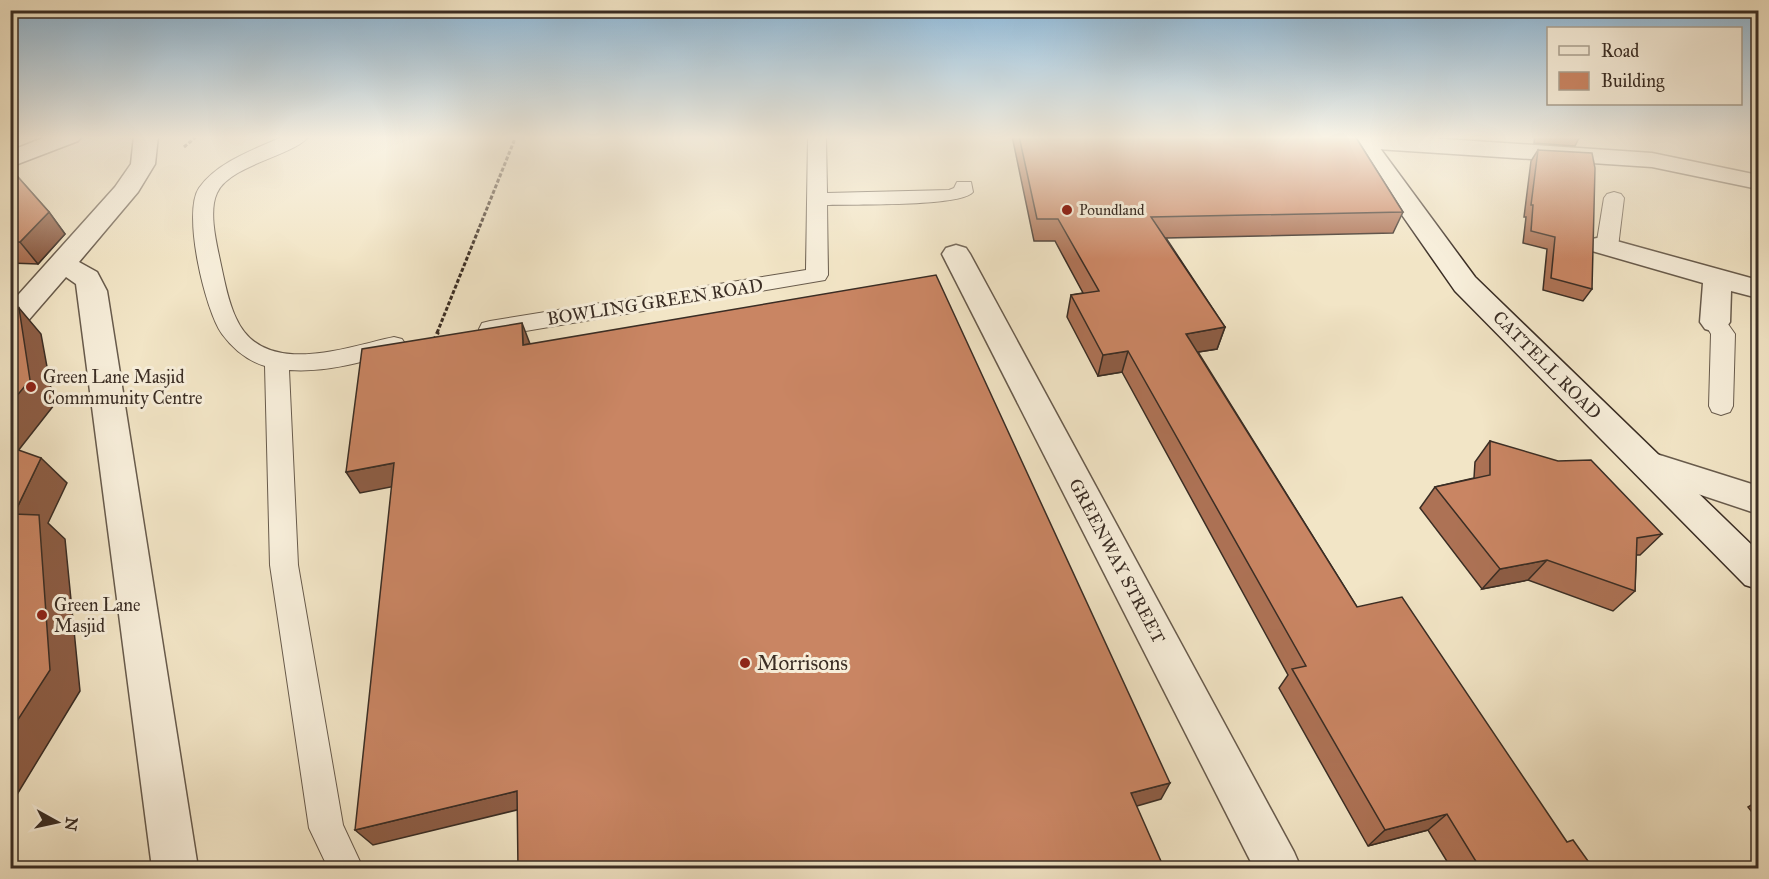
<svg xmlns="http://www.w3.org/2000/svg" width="1769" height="879" viewBox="0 0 1769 879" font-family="'IM FELL Great Primer',serif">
<rect width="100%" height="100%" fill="#f2e5c6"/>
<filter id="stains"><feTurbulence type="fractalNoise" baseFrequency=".00333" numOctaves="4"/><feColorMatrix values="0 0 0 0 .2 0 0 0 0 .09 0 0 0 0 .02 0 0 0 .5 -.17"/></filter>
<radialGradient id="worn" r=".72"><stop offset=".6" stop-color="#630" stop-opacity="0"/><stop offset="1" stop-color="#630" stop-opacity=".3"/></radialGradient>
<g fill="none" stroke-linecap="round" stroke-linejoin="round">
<defs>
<g id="service">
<path d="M284 136H309C296 155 229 165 217 193 208 212 217 245 221 265 225 283 228 301 236 318 263 379 346 347 394 337L402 339 406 345 402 351C367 361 326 373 289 370L298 565 343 825 363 868H328L309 828 270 565 265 366C248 361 233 349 222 334 205 310 182 213 199 188 218 161 256 149 284 136Z"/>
<path d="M808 136H826L827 193 949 190 954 188 957 182H971L973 192C962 207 851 204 827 205L828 275 825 280 490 337 482 335 479 329 482 323 490 321 806 270Z"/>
<polygon points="1614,192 1621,194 1624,198 1618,247 1614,252 1600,252 1596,247 1604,198 1607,194"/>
<polygon points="1715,314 1723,317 1735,334 1733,406 1730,412 1721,415 1712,412 1709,406 1711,334 1704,322 1707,317"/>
</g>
<g id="minor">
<polygon points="134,136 158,136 155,164 138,192 79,262 97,272 107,291 198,868 152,868 76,284 66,277 20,330 10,333 10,304 115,187 131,164"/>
<polygon points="1353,136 1400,136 1652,153 1758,175 1758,189 1652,167 1362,148 1353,146 1350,141"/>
<polygon points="1602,237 1758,280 1758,298 1731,291 1730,322 1725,329 1715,332 1705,329 1700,322 1703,283 1592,251 1588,245 1592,239"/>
<polygon points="956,245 966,248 970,254 1294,852 1301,868 1254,868 942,254 946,248"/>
<polygon points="1647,451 1758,486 1758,514 1635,473 1630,464 1635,455"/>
</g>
<polygon id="tertiary" points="48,136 82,136 78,141 10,167 10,151"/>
<polygon id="secondary" points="1347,136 1371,136 1475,277 1758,551 1758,589 1745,585 1455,291"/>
</defs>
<use href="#service" stroke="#685b4c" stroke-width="2"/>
<use href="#minor" stroke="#685b4c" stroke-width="3"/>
<use href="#tertiary" stroke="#685b4c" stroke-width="3"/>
<use href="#secondary" stroke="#3a2d24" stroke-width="3"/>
<g stroke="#3a2d24" stroke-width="3" stroke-dasharray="4 2" stroke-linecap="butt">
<polyline points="184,147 197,136"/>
<polyline points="437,333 516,136"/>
</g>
<polyline stroke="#3a2d24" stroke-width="4" stroke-dasharray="4.5 3" stroke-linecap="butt" points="434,341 438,332"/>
<use href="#service" fill="#f7eeda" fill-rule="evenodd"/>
<use href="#minor" fill="#f7eeda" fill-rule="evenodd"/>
<use href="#tertiary" fill="#f7eeda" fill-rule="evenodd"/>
<use href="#secondary" fill="#f7eeda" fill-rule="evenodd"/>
</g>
<g fill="#ad7255" stroke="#3a2d24" stroke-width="1.5">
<polygon points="1012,136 1355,136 1403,212 1393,233 1166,238 1225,327 1217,349 1198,352 1357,607 1567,842 1593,868 1451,868 1428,830 1368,846 1279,688 1288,675 1122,372 1098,376 1067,317 1071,295 1083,293 1055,241 1034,241"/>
<polygon points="1535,136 1580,136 1575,146 1534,143"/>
<polygon points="1538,150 1592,289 1583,301 1543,290 1547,249 1523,243 1526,217 1524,217 1531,161"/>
<polygon points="10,168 49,212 65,234 38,264 10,263"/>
<polygon points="1490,441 1662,534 1640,555 1636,555 1635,591 1613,611 1528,580 1482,589 1420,508 1435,487 1474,478 1475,462"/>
<polygon points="1758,801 1758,820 1748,807"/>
</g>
<g fill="#8d5d45" stroke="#3a2d24" stroke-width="1.5">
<polygon points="49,212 65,234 38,264 20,242"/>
<polygon points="19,308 41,334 54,405 10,461 10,404"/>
<polygon points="522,323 530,344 523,345"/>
<polygon points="1225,327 1217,349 1179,355 1186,334"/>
<polygon points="1128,351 1122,372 1098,376 1103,355"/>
<polygon points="41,458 67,483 48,523 65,539 80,691 10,806 10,732 14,514"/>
<polygon points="394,463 406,484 360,493 346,472"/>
<polygon points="1547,560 1528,580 1482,589 1500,569"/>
<polygon points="1170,783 1161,799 1123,810 1131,793"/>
<polygon points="517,791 529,807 373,845 355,830"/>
<polygon points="1447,814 1428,830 1368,846 1385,830"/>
</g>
<g fill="#c98563" stroke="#3a2d24" stroke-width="1.5">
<polygon points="1019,136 1355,136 1403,212 1151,217 1225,327 1186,334 1357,607 1402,597 1567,842 1573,840 1593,868 1480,868 1447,814 1385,830 1292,669 1306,666 1128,351 1103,355 1071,295 1099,291 1058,219 1037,219"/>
<polygon points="1538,150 1592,153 1595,168 1592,289 1551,278 1555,237 1531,231 1533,205 1531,205"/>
<polygon points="10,168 49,212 20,242 10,242"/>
<polygon points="936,275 1170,783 1131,793 1164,868 518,868 517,791 355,830 394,463 346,472 362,349 522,323 523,345"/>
<polygon points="19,308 30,380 10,404 10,317"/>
<polygon points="1490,441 1558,461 1591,460 1662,534 1637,538 1635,591 1547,560 1500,569 1435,487 1490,475"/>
<polygon points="10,447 41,458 14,514 39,515 50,670 10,732"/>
</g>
<linearGradient id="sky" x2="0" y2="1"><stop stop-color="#8bb7d8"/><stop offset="0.53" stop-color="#f9f3e5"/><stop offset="1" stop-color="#f9f3e5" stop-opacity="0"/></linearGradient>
<rect width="1769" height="259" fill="url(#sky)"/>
<g fill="#8f2418" stroke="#f7eeda" stroke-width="2">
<circle cx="1067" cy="210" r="6"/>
<circle cx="31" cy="387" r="6"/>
<circle cx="42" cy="615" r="6"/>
<circle cx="745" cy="663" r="6"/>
</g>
<g text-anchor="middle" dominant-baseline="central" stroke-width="6" stroke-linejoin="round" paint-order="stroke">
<g font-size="15" fill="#3a2d24" stroke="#f7eeda" text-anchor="start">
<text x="1079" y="210">Poundland</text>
</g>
<g font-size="18" fill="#3a2d24" stroke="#f7eeda">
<text transform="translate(655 302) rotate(-9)">BOWLING GREEN ROAD</text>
<text transform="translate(1547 365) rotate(45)">CATTELL ROAD</text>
<text transform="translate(1117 561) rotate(62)">GREENWAY STREET</text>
</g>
<g font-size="18" fill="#3a2d24" stroke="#f7eeda" text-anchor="start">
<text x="43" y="377">Green Lane Masjid<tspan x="43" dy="21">Commmunity Centre</tspan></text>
<text x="54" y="605">Green Lane<tspan x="54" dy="21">Masjid</tspan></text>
</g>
<g font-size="21" fill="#3a2d24" stroke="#f7eeda" text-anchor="start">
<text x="757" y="663">Morrisons</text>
</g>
</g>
<rect width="1769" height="879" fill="none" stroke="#f2e5c6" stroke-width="36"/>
<rect x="12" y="12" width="1745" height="855" fill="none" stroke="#3a2d24" stroke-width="3"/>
<rect x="18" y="18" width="1733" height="843" fill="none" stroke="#3a2d24" stroke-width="1.5"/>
<rect x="1547" y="27" width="195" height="78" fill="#f7eeda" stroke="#aba191" stroke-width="1.5"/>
<rect x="1559" y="46" width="30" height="9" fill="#f7eeda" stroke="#aba191" stroke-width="1.5"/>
<text x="1601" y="57" font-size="18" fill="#3a2d24">Road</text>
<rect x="1559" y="72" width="30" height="18" fill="#c98563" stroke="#aba191" stroke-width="1.5"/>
<text x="1601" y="87" font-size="18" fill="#3a2d24">Building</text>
<g transform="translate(57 822) rotate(98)" stroke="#f7eeda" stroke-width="4.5" paint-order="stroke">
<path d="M0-4.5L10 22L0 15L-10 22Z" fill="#3a2d24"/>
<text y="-9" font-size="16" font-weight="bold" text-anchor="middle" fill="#3a2d24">N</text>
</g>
<rect width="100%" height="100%" filter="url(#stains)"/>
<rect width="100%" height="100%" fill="url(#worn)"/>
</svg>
